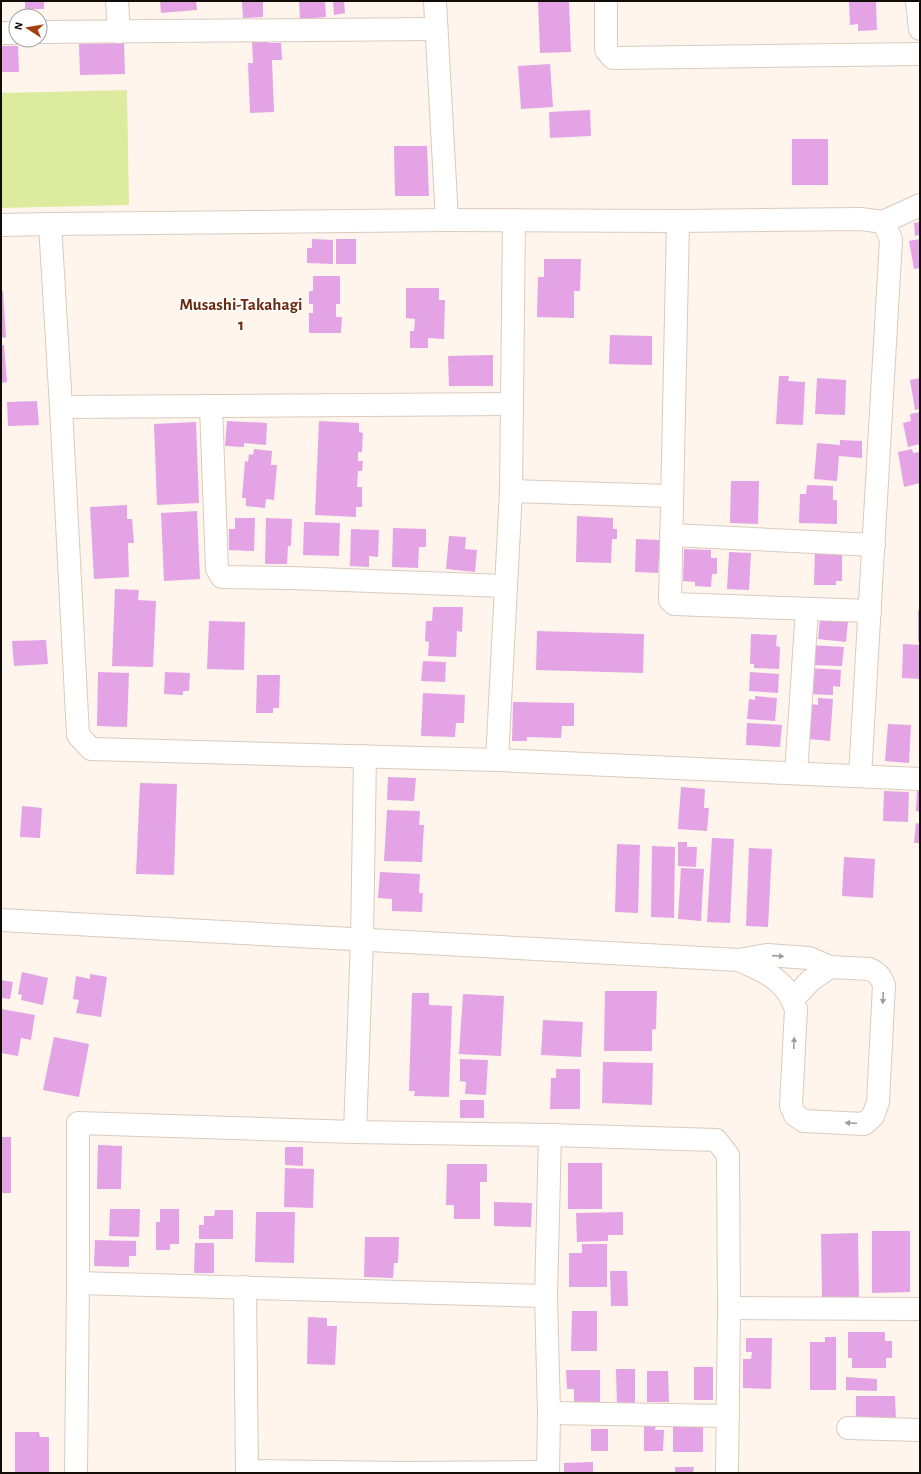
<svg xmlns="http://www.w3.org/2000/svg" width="921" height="1474" viewBox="0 0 921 1474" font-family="'Alegreya Sans',sans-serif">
<rect width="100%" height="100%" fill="#fff5ec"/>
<polygon fill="#ddeb9e" points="127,90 129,205 1,208 1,93"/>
<g fill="#e4a3e4">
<rect x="25" y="1" width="19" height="8"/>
<polygon points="160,1 196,1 197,10 161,13"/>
<polygon points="263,1 263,17 243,18 242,2"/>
<polygon points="299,1 325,1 326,17 300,19"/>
<polygon points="333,1 344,1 345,13 334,15"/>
<polygon points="538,1 569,1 571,52 540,53"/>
<polygon points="849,1 876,1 877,30 858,31 858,24 850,25"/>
<polygon points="268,39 268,43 281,43 282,60 272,60 274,112 250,113 248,63 253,63 252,40"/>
<polygon points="124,43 125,74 80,75 79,44"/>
<polygon points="1,46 18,46 19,72 1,72"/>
<polygon points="550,64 553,107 521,109 518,66"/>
<polygon points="590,110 591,136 550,138 549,112"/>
<rect x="792" y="139" width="36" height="46"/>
<polygon points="394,146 427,146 429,196 395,196"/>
<polygon points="920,222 920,235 915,236 914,223"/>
<polygon points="312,239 333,240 333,264 307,263 307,248 312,248"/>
<rect x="336" y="239" width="20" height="25"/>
<polygon points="920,239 920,268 914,269 909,241"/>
<polygon points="544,259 581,259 580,291 574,291 574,318 537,317 538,277 544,277"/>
<polygon points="313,276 340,276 340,304 336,304 336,317 342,317 341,333 309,333 309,313 313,313 313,304 309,304 309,291 313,291"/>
<polygon points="406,288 439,288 439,300 445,300 444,339 428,338 428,348 410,348 410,331 414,331 415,319 406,318"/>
<polygon points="1,291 3,291 6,337 1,338"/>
<polygon points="610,335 652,336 652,365 609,364"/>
<polygon points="1,345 4,345 7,382 1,383"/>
<polygon points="493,355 493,386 449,386 448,356"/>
<polygon points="779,376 789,376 788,381 805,382 803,425 776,424"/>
<polygon points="817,378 846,380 845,415 815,414"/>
<polygon points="920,378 920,409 915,410 910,380"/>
<polygon points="37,401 39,425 8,426 7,402"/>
<polygon points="920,412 920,444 908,447 903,423 911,421 910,414"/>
<polygon points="227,421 267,423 266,445 244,443 244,447 225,446"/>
<polygon points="319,421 359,423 359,432 363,433 362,452 358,452 358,461 363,461 362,471 358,471 357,487 362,487 362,507 356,507 356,517 315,515"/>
<polygon points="196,422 199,503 157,505 154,424"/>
<polygon points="840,440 862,441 862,458 839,456 837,481 814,479 817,443 840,445"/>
<polygon points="254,449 272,451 271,465 277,465 274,500 266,499 265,508 246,506 246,498 242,498 245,461 248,462 249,454 253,455"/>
<polygon points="912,449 913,453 920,452 920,483 904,487 898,452"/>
<polygon points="731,481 759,481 758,524 730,523"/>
<polygon points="807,485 833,486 833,500 837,500 837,524 799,523 800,494 806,494"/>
<polygon points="127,505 127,519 132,519 134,543 128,543 129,577 94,579 90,507"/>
<polygon points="197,511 200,579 164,581 161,513"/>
<polygon points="577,516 613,518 613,529 617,529 617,539 612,539 611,563 576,562"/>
<polygon points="235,518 255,518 254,551 229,550 229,529 235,529"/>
<polygon points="266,518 292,519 291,546 288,546 287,564 265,564"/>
<polygon points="304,522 340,523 339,556 303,555"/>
<polygon points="393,528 426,529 426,547 419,547 418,568 392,567"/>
<polygon points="351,529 379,530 378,557 369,556 369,567 350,566"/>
<polygon points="449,536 466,537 465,549 477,550 475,572 446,569"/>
<polygon points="636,539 660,540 658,573 635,572"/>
<polygon points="684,549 711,550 711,558 717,558 717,574 712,574 711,587 695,586 695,582 683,581"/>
<polygon points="815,549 842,550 842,581 836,581 836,585 814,585"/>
<polygon points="729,552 751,553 749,590 727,589"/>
<polygon points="115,589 139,590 138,600 156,601 153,667 112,666"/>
<polygon points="433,607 463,607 462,632 457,631 456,657 428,656 429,642 425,641 426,621 432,621"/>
<rect x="918" y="610" width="2" height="31"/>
<polygon points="820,619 848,622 846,642 818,639"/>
<polygon points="209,621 245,622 244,670 207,669"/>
<polygon points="537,631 644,634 643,673 536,670"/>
<polygon points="751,634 777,635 776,646 780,647 779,669 754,668 754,664 750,664"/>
<polygon points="46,640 48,664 14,666 12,641"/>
<polygon points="903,644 920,645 920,679 902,678"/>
<polygon points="810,645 844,647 842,666 809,665"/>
<polygon points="423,661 446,662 445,682 421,681"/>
<polygon points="808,668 841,670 840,687 833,686 833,695 807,694"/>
<polygon points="98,672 129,673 127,727 97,726"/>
<polygon points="165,672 190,673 189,691 183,691 183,695 164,694"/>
<polygon points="750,672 779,674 778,693 749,691"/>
<polygon points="257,675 280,675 279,708 273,708 273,713 256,713"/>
<polygon points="423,693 465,695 464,723 456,723 455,737 421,736"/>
<polygon points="755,696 777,698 775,721 747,719 749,699 755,700"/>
<polygon points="818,698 833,699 830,741 808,739 811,704 818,705"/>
<polygon points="513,702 574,703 574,726 562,726 561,738 527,737 527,741 512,741"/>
<polygon points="747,723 782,725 780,747 746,745"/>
<polygon points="888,724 911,725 909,763 885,761"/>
<polygon points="388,777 416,778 414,801 387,800"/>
<polygon points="140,783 177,784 174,875 136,874"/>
<polygon points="681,787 705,789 704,808 709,808 707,831 678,829"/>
<polygon points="884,791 909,792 908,822 883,821"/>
<polygon points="917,791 920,791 920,812 916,811"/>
<polygon points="22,806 42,808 40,838 20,837"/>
<polygon points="387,810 420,811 419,825 424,825 422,862 384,861"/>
<polygon points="916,823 920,824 920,843 914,843"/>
<polygon points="712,838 734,839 730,923 707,922"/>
<polygon points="678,842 687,842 687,847 697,847 696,867 678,866"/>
<polygon points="617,844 640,845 638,913 615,912"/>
<polygon points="652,846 675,847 674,918 651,917"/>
<polygon points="749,848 772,849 768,927 746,926"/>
<polygon points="844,857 875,859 873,898 842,896"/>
<polygon points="681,868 704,869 701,921 678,919"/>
<polygon points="380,872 420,874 419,893 423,893 422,912 392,911 392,899 378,898"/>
<polygon points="22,972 48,978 43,1005 21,1000 22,995 18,994"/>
<polygon points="90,974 107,977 101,1017 76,1013 79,1000 73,999 76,976 90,979"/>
<polygon points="1,980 13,982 10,999 1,998"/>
<polygon points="605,991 657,991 656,1029 652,1030 652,1051 604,1051"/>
<polygon points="412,993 429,993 429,1005 452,1006 449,1097 414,1096 415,1091 409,1091"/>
<polygon points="463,994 504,996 501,1056 459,1054"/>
<polygon points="1,1009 35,1015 31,1040 21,1038 18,1056 1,1053"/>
<polygon points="543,1020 583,1022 581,1057 541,1055"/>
<polygon points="54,1037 89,1044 79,1097 43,1090"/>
<polygon points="460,1059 488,1060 486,1095 465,1094 466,1082 460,1081"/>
<polygon points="603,1062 653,1063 652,1105 602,1103"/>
<polygon points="556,1069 580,1069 580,1109 550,1109 551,1078 556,1078"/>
<rect x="460" y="1100" width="24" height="18"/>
<rect x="1" y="1137" width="10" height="56"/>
<polygon points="98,1145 122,1146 121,1189 97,1189"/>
<polygon points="285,1147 303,1147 303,1166 285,1165"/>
<rect x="568" y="1163" width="34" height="46"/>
<polygon points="447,1164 487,1164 487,1182 480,1182 480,1219 454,1219 454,1205 446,1205"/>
<polygon points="285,1168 314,1169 313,1208 284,1207"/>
<polygon points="494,1202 532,1203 531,1227 494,1226"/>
<polygon points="110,1209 140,1209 139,1237 109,1236"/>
<polygon points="160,1209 179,1209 179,1244 170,1244 170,1250 156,1250 156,1222 160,1222"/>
<polygon points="215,1210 233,1210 233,1239 199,1239 199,1225 204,1225 204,1216 214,1216"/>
<polygon points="256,1212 295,1212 294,1263 255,1262"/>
<polygon points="623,1212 623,1235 608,1235 608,1241 577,1242 576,1213"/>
<polygon points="872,1231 910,1231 910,1292 872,1293"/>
<polygon points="858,1233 859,1298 822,1298 821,1234"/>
<polygon points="365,1237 399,1237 398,1263 394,1263 393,1278 364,1277"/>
<polygon points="95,1240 136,1241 136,1256 129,1256 129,1267 94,1266"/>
<polygon points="195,1243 214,1243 214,1273 194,1273"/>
<polygon points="582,1244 607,1244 607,1287 569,1287 569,1253 582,1253"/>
<polygon points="610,1271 627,1271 628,1306 611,1306"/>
<polygon points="572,1311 597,1311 597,1351 571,1351"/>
<polygon points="308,1317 327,1318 327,1326 337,1326 335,1365 307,1364"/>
<polygon points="848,1332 885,1332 885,1341 892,1341 892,1358 886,1358 886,1368 852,1368 852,1358 848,1358"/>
<polygon points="825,1337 836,1337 836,1390 810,1390 810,1342 825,1342"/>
<polygon points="746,1338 772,1338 771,1389 743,1388 743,1359 751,1359 752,1352 746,1352"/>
<rect x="694" y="1367" width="19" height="33"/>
<polygon points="616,1369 635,1369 635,1407 617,1407"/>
<polygon points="566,1370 600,1370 600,1406 574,1407 574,1389 567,1389"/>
<polygon points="647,1371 668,1371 669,1402 647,1402"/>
<polygon points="846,1377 877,1379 877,1391 846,1390"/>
<polygon points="856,1396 895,1396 896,1420 856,1420"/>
<polygon points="644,1425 656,1425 655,1430 664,1430 663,1451 644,1451"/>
<polygon points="673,1425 703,1426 703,1452 673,1452"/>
<rect x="591" y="1429" width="17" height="22"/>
<polygon points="15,1432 39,1432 40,1437 49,1437 49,1473 15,1473"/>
<polygon points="593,1462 593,1473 564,1473 564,1463"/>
<polygon points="675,1467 694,1467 693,1473 675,1473"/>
</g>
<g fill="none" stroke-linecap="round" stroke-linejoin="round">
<defs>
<g id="minor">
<polyline points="117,1 119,32"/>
<polyline points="435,1 447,220"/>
<polyline points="606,1 606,50 613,58 920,54"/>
<polyline points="917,1 920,29"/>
<polyline points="40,32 436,29"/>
<polyline points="1,33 16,33"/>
<polyline points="678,221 670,600 674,604 870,611"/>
<polyline points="50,224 447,220 678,221 861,219 883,222"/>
<polyline points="1,225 50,224 61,407 512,404"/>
<polyline points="211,406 217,569 222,577 291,578 505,586"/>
<polyline points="61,407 78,735 91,749 497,760 920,779"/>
<polyline points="511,491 671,496"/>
<polyline points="671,535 874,545"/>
<polyline points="497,760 511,491 514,220"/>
<polyline points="796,773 807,609"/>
<polyline points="860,776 891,239 883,222 920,205"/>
<path d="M1 920 739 960 767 955 809 958 830 967 869 969C877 972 881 976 884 985L878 1102 873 1116 864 1124 804 1121 795 1115 791 1106 796 1009C785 978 766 973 739 960"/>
<polyline points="793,999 810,981 830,967"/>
<polyline points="355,1132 362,940 365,756"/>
<polyline points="78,1283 546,1296"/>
<polyline points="245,1287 247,1473"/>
<polyline points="729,1308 920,1309"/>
<polyline points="549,1413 728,1416"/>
<polyline points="848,1428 920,1430"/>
<polyline points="247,1471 402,1473 548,1472"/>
<polyline points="76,1473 78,1283 78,1123 355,1132 550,1135 716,1140 728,1155 729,1308 727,1473"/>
<polyline points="548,1473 549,1413 546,1296 550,1135"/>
</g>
</defs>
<use href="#minor" stroke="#dacabd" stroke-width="24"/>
<use href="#minor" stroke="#fff" stroke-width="22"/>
</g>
<defs><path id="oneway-solid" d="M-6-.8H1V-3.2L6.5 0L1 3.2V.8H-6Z"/></defs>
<g fill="#a09e9c">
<use href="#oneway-solid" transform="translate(778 956) rotate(4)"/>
<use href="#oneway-solid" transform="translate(883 998) rotate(93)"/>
<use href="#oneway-solid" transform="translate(794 1043) rotate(-87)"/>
<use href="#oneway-solid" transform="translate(851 1123) rotate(-177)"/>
</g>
<g text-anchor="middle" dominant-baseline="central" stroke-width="3" stroke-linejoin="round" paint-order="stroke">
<g font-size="17" font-weight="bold" fill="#6b2a0f" stroke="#fff">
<text x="241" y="304">Musashi-Takahagi<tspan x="241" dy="20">1</tspan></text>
</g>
</g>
<rect width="921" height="1474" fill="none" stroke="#110c07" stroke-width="4"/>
<g transform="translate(28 28) rotate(282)"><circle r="19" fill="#ffffff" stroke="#a09e9c"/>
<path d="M0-3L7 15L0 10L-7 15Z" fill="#a43f11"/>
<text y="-6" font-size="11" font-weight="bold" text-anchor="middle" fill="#110c07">N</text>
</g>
</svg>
